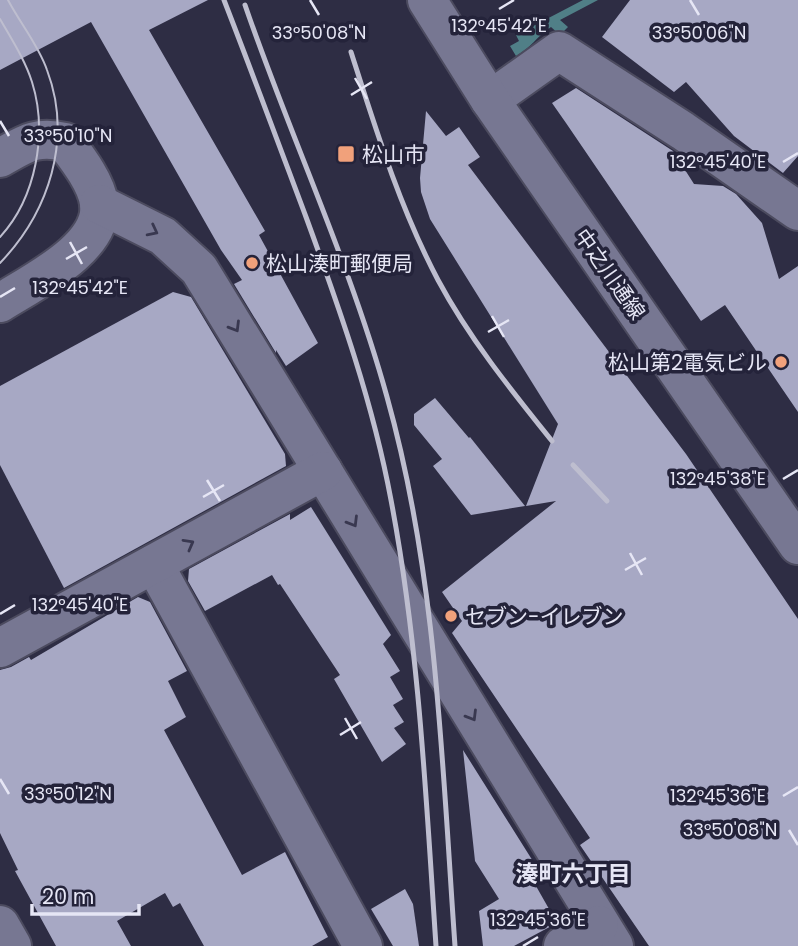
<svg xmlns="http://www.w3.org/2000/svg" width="798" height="946" viewBox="0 0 798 946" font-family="Poppins,'Noto Sans JP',sans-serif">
<rect width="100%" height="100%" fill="#2e2d44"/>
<path fill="#507f87" d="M583 0H598L560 20 568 27 560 35 551 27C537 36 531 48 516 56L510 46 519 41 516 35Z"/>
<g fill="#a7a8c4">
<polygon points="0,0 208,0 149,30 265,231 259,235 318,343 286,366 276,350 276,353 234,284 242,280 221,250 91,22 0,70"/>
<polygon points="630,0 798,0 798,156 783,173 734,136 686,82 674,92 602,37"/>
<polygon points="576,88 673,151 694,184 723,186 736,194 762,223 779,279 798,266 798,412 725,305 701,321 566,123 552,103"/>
<polygon points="426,111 446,136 459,127 480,157 468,165 686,454 798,619 798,946 649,946 580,845 590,838 452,633 462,621 442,592 556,501 526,506 558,424 430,219 421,192 420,178"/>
<polygon points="173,292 191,297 285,454 286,466 64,588 0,465 0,386"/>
<polygon points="435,398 469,438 470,437 525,506 471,515 433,466 442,459 414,425 414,414"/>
<polygon points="311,507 391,635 383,644 400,671 390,677 403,699 393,705 404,722 394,728 406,744 382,762 334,679 340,675 280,584 278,585 272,575 205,611 188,581 189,569 290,514 290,520"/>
<polygon points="138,597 150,602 187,671 168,681 186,717 164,730 242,875 285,852 328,937 312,946 204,946 180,903 173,907 165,893 117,921 131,946 56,946 15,871 18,870 0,833 0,670 11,667 29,657 31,660"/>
<polygon points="463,750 541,874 532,879 557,923 514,946 483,946 479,911 499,899 475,861"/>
<polygon points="405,889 413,904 419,946 393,946 371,909"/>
</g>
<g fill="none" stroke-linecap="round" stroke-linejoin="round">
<defs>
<g id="minor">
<polyline points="490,100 559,51 683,131 798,211"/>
<path d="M0 158C25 144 36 135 65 142 77 158 96 182 99 203 105 248 31 283 0 303"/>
<polyline points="99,204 163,236 199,269 614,946"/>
<polyline points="154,564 363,946"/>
<polyline points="0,648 323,471"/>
<polyline points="563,946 599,925"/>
</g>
<g id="tertiary">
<polyline points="427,0 490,100 798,545"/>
<polyline points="0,925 12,946"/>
</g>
</defs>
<use href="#minor" stroke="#4c4b5f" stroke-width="42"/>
<use href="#tertiary" stroke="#4c4b5f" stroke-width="42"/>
<use href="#minor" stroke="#777792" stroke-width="38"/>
<use href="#tertiary" stroke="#777792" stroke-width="38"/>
<g stroke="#bebecf" stroke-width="2">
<path d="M0 19C12 40 25 60 32 82 48 133 36 198 0 237"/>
<path d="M0 263C49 212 73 139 47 70 39 46 20 23 8 0"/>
</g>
<g stroke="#bebecf" stroke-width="5">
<path d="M224 0C252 72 279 145 306 217 340 310 373 403 391 500 419 647 426 797 436 946"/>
<path d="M245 5C290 136 350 263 387 397 437 575 442 763 455 946"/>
<path d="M351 52C376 130 400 208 438 280 469 338 511 390 552 441"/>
<polyline points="573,465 607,501"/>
</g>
</g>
<defs><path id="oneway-chevron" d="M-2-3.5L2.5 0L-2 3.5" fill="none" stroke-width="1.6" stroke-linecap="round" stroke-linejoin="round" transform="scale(1.75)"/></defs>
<g stroke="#393850">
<use href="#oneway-chevron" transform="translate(153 231) rotate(27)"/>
<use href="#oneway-chevron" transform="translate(235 327) rotate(59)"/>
<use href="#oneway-chevron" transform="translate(353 522) rotate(59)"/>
<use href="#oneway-chevron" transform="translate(189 544) rotate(-29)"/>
<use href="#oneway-chevron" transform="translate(472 716) rotate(59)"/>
</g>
<path fill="none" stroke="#e6e6f5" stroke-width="2.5" d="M310 0 319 15M690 0 699 15M499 9 514 0M355 78 367 99M351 95 372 82M0 121 9 136M783 162 798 153M70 242 82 264M66 259 87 247M0 297 15 288M492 316 504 337M488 332 509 320M783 479 798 470M207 480 220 501M203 497 224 485M630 553 642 575M625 570 646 558M0 614 15 605M345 718 357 739M340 735 361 722M0 779 9 794M783 796 798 787M789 830 798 845M523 946 538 937"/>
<g fill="#f1a17b" stroke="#24233a" stroke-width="2.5">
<rect x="337" y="145" width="18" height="18" rx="3.5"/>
<circle cx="252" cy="263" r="7"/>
<circle cx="781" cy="362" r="7"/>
<circle cx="451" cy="616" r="7"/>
</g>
<g text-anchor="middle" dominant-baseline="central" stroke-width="7" stroke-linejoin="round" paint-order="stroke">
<g font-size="21" fill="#e6e6f5" stroke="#24233a" text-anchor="start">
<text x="362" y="154">松山市</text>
<text x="266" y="263">松山湊町郵便局</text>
<text x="767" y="362" text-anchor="end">松山第2電気ビル</text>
<text x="465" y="616">セブン-イレブン</text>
</g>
<g font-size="21" fill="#e6e6f5" stroke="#24233a">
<text transform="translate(610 274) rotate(55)">中之川通線</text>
</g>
<g font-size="23" font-weight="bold" fill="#e6e6f5" stroke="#24233a">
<text x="573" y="874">湊町六丁目</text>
</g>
</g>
<g font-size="18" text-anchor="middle" fill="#e6e6f5" stroke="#24233a" stroke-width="7" stroke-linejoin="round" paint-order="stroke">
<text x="499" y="32">132°45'42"E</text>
<text x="319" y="39">33°50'08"N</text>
<text x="699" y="39">33°50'06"N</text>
<text x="68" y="142">33°50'10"N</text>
<text x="718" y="168">132°45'40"E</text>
<text x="80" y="294">132°45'42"E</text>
<text x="718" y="485">132°45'38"E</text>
<text x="80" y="611">132°45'40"E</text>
<text x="68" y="800">33°50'12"N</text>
<text x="718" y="802">132°45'36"E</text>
<text x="730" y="836">33°50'08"N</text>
<text x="538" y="926">132°45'36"E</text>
</g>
<path d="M32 904v10h107v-10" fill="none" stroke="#e6e6f5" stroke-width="3.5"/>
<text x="42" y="904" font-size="21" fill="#e6e6f5" stroke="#24233a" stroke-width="5" paint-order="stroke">20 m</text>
</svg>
